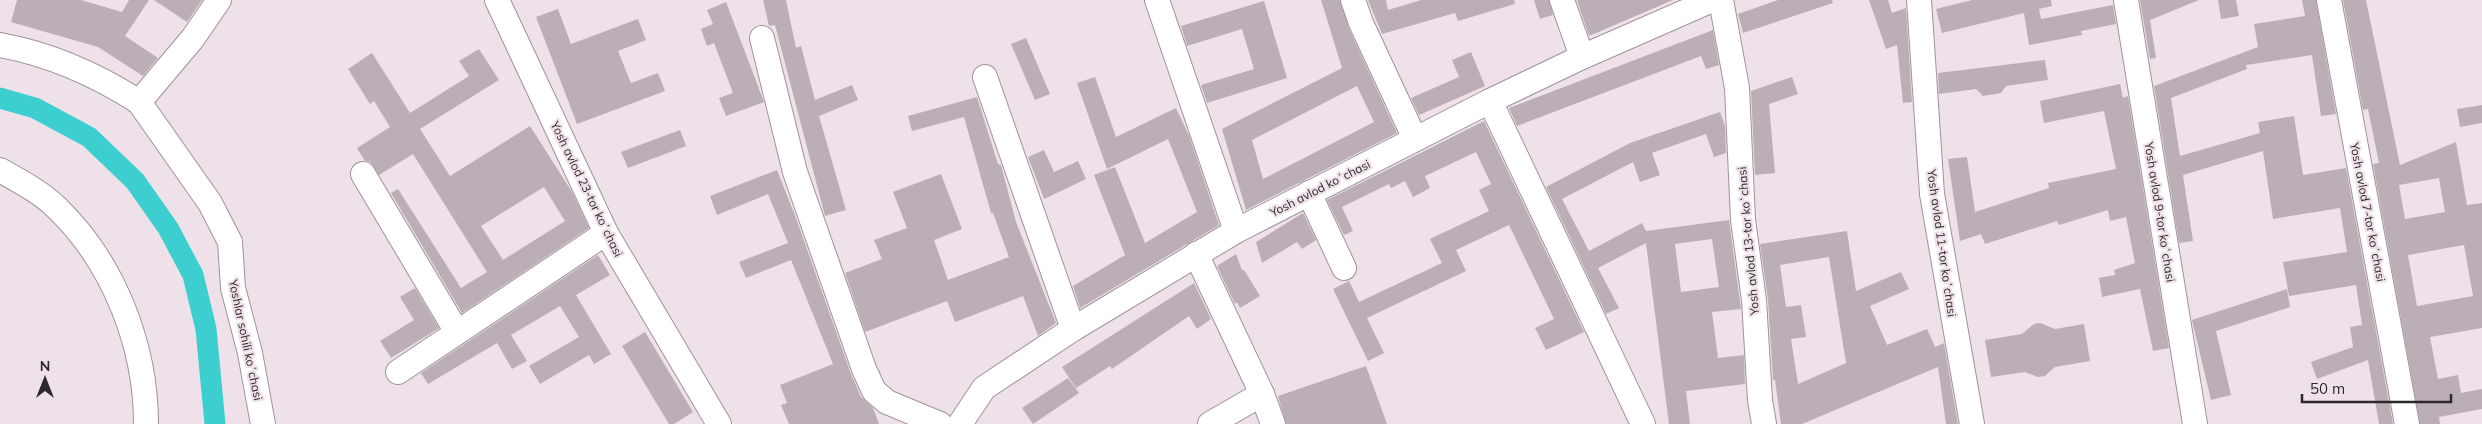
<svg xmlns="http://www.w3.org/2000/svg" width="2482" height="424" viewBox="0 0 2482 424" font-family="Mulish,sans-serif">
<rect width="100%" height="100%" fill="#efe1ea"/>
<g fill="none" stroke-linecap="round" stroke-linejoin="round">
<polyline stroke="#3dcfcf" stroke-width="21" points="0,98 35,108 89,137 135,181 168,228 193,275 206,329 215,424"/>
</g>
<g fill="#bcaeb7" fill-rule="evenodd">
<polygon points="17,0 81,0 122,12 129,0 149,0 125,36 158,58 143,76 98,47 11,22"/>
<polygon points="154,0 202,0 187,22"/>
<polygon points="763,0 786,0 796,48 801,46 815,100 852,85 858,100 819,116 846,210 825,216 775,25 769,26"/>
<path d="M1321 0H1340L1349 29 1397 133 1246 210 1222 129 1342 68ZM1357 86 1374 122 1263 179 1252 140Z"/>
<polygon points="1368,0 1386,0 1388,10 1421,0 1514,0 1515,4 1458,21 1455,13 1382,34"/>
<polygon points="1534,0 1549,0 1553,15 1540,19"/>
<polygon points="1577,0 1673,0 1589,36"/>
<polygon points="1778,0 1832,0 1833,3 1743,33 1738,14"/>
<polygon points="1869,0 1888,0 1892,13 1906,8 1912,102 1903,103 1897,45 1886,49"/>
<polygon points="1972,0 2051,0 2052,6 2039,9 2041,19 2113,5 2116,24 2081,31 2082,35 2029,45 2024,13 1942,33 1936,9"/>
<polygon points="2140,0 2199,0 2150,20 2156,58 2150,59"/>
<polygon points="2218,0 2236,0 2239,16 2221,19"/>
<polygon points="2302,0 2316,0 2336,114 2321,116 2312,55 2246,65 2247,69 2171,98 2180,156 2260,133 2258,122 2294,116 2303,175 2346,168 2393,424 2379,424 2368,360 2317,379 2311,362 2353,347 2350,327 2362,325 2356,285 2289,296 2283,262 2347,252 2340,208 2273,219 2263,151 2183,175 2193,241 2179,243 2154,86 2258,47 2254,24 2305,16"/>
<path d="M2343 0H2366L2400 165 2456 142 2467 205 2482 203V328L2430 337 2438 379 2458 375 2461 393 2482 389V409L2439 417 2440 424H2420L2373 164 2379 163 2368 109 2363 110ZM2439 178 2445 212 2405 219 2399 185ZM2464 245 2473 296 2417 306 2408 255Z"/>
<polygon points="1264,1 1287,78 1207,103 1201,85 1254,69 1242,29 1187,46 1181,26"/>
<polygon points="726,2 764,102 726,116 719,98 733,93 714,43 707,46 701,29 713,24 707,10"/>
<polygon points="558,9 571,44 638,19 646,40 618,51 631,83 658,73 665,91 577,124 536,17"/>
<polygon points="1713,30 1719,65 1706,69 1701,56 1517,126 1509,108"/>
<polygon points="1026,38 1050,94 1035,100 1011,44"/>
<path d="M479 49 499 80 420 129 450 176 530 126 572 192 589 228 462 313 391 193 398 189 461 288 487 272 413 154 379 175 370 162 365 161 357 148 390 127 374 101 370 104 348 69 372 53 410 113 469 76 459 61ZM544 187 565 221 503 260 481 226Z"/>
<polygon points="1471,52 1485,86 1419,115 1411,98 1459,77 1452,60"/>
<polygon points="2045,60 2048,80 2006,86 2001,93 1983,96 1976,89 1939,94 1938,73"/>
<polygon points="1095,77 1116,137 1176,108 1190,138 1219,225 1080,308 1073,286 1125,255 1094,175 1115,167 1145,243 1197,212 1168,139 1107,169 1077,83"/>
<polygon points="1792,77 1798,94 1769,104 1775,173 1755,175 1751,91"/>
<polygon points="2120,84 2123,98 2128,96 2169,348 2153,351 2140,289 2102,297 2099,278 2115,275 2114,270 2135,263 2126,217 2110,221 2108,210 2059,225 2057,221 1985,244 1981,234 1960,241 1948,159 1967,157 1975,212 2049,188 2048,183 2116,169 2104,111 2044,123 2040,101"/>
<polygon points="977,97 998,164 1001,165 1016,222 1056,323 1038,336 1023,296 955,322 947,301 865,332 845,273 882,259 874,240 907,228 893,192 941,174 962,229 934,240 948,280 1009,257 993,213 991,213 964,117 912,131 908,116"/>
<polygon points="2482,105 2482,123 2460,127 2457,109"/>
<path d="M1720 112 1725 126 1726 153 1714 157 1706 134 1652 153 1660 175 1640 182 1633 162 1562 199 1589 251 1642 223 1646 231 1729 220 1741 309 1712 312 1718 358 1744 355 1745 384 1686 391 1690 424H1669L1646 243 1598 268 1619 308 1606 314 1546 187 1630 143ZM1712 239 1719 287 1681 292 1675 244Z"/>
<polygon points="1484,121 1584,332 1546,350 1535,328 1554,319 1509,225 1456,250 1466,271 1367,318 1384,353 1368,361 1333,289 1349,281 1359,302 1442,263 1430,239 1489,211 1479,190 1491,184 1476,152 1425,176 1430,188 1413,197 1405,181 1391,188 1389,184 1342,207 1353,231 1344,235 1327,200"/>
<polygon points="680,130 686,146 628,168 621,152"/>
<polygon points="1044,150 1054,172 1078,161 1086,179 1044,199 1028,157"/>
<polygon points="777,170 796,218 851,374 861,397 873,408 879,424 789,424 781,405 787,403 780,385 833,364 791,260 746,278 739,262 788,243 768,194 717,215 710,196"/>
<polygon points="1303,213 1316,240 1302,249 1297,242 1262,263 1256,242"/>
<path d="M1847 231 1856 291 1901 272 1909 289 1870 306 1887 345 1927 329 1935 347 1944 343 1958 424H1946L1938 367 1802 424H1781L1775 380H1773L1768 299 1760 244ZM1829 257 1846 363 1798 384 1791 339 1806 337 1801 305 1786 307 1780 265Z"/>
<polygon points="1236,254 1242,270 1244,270 1260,296 1240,308 1237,302 1235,304 1217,266"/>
<polygon points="598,255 610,275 576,295 611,354 594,364 589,355 540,384 529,366 579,337 560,306 511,335 527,361 512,369 497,343 428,384 421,373"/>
<polygon points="1194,283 1211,319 1197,329 1189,316 1112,369 1110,366 1076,388 1062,367"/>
<polygon points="415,288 439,328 391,358 380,341 414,320 400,297"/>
<polygon points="2287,289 2290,307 2216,331 2231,395 2211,400 2192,320"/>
<polygon points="2040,323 2055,329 2084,324 2090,361 2055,367 2045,376 2038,377 2025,372 1991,377 1985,340 2022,334 2034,324"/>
<polygon points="645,332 693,412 674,424 669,424 622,346"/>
<polygon points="1366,366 1387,424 1286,424 1278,396"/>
<polygon points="1068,378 1079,393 1033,424 1022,408"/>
</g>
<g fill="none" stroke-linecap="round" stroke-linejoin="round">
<defs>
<g id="minor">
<polyline points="497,0 606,233 719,424"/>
<polyline points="1157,0 1236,231"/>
<polyline points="1353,0 1361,23 1415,139"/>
<polyline points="1562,0 1582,57"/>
<polyline points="1721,0 1737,88 1743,220 1754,300 1760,400 1764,424"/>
<polyline points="1919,0 1932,194 1972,424"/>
<polyline points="2126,0 2195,424"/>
<polyline points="2329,0 2407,424"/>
<polyline points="762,38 795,172 864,369 874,391 887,402 940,424"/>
<path d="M0 45C50 54 97 75 139 102L193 38 219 0"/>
<polyline points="985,77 1073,329"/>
<polyline points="1490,101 1643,424"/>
<polyline points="139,102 210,203 230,242 233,288 250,353 263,424"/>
<path d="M0 170C19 181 41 192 57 208 114 263 146 346 146 424"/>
<polyline points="363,174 457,332"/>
<polyline points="1309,193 1344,268"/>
<polyline points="1196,254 1262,394 1273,424"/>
<polyline points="398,372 606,233"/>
<polyline points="960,424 984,388 1073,329 1236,231 1490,101 1582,57 1712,0"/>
<polyline points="1210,424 1262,394"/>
</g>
</defs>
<use href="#minor" stroke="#9f929b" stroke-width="26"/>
<use href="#minor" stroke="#fff" stroke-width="24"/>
</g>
<g text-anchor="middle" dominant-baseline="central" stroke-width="4.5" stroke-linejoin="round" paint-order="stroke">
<g font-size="12" fill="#2d282b" stroke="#efe1ea">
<text transform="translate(1320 188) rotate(-27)">Yosh avlod koʻchasi</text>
<text transform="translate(587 189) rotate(64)">Yosh avlod 23-tor koʻchasi</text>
<text transform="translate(2160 212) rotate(81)">Yosh avlod 9-tor koʻchasi</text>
<text transform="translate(2368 212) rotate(79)">Yosh avlod 7-tor koʻchasi</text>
<text transform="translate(1748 241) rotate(-95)">Yosh avlod 13-tor koʻchasi</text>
<text transform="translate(1942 243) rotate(82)">Yosh avlod 11-tor koʻchasi</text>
<text transform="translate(246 340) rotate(78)">Yoshlar sohili koʻchasi</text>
</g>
</g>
<g transform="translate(45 379)" stroke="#efe1ea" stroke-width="4" paint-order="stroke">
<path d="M0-4L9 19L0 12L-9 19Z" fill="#2d282b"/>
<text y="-8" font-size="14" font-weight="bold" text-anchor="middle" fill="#2d282b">N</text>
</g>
<path d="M2302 394v8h149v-8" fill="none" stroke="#2d282b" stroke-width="2.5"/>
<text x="2310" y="394" font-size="15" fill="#2d282b" stroke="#efe1ea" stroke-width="4" paint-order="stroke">50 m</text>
</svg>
